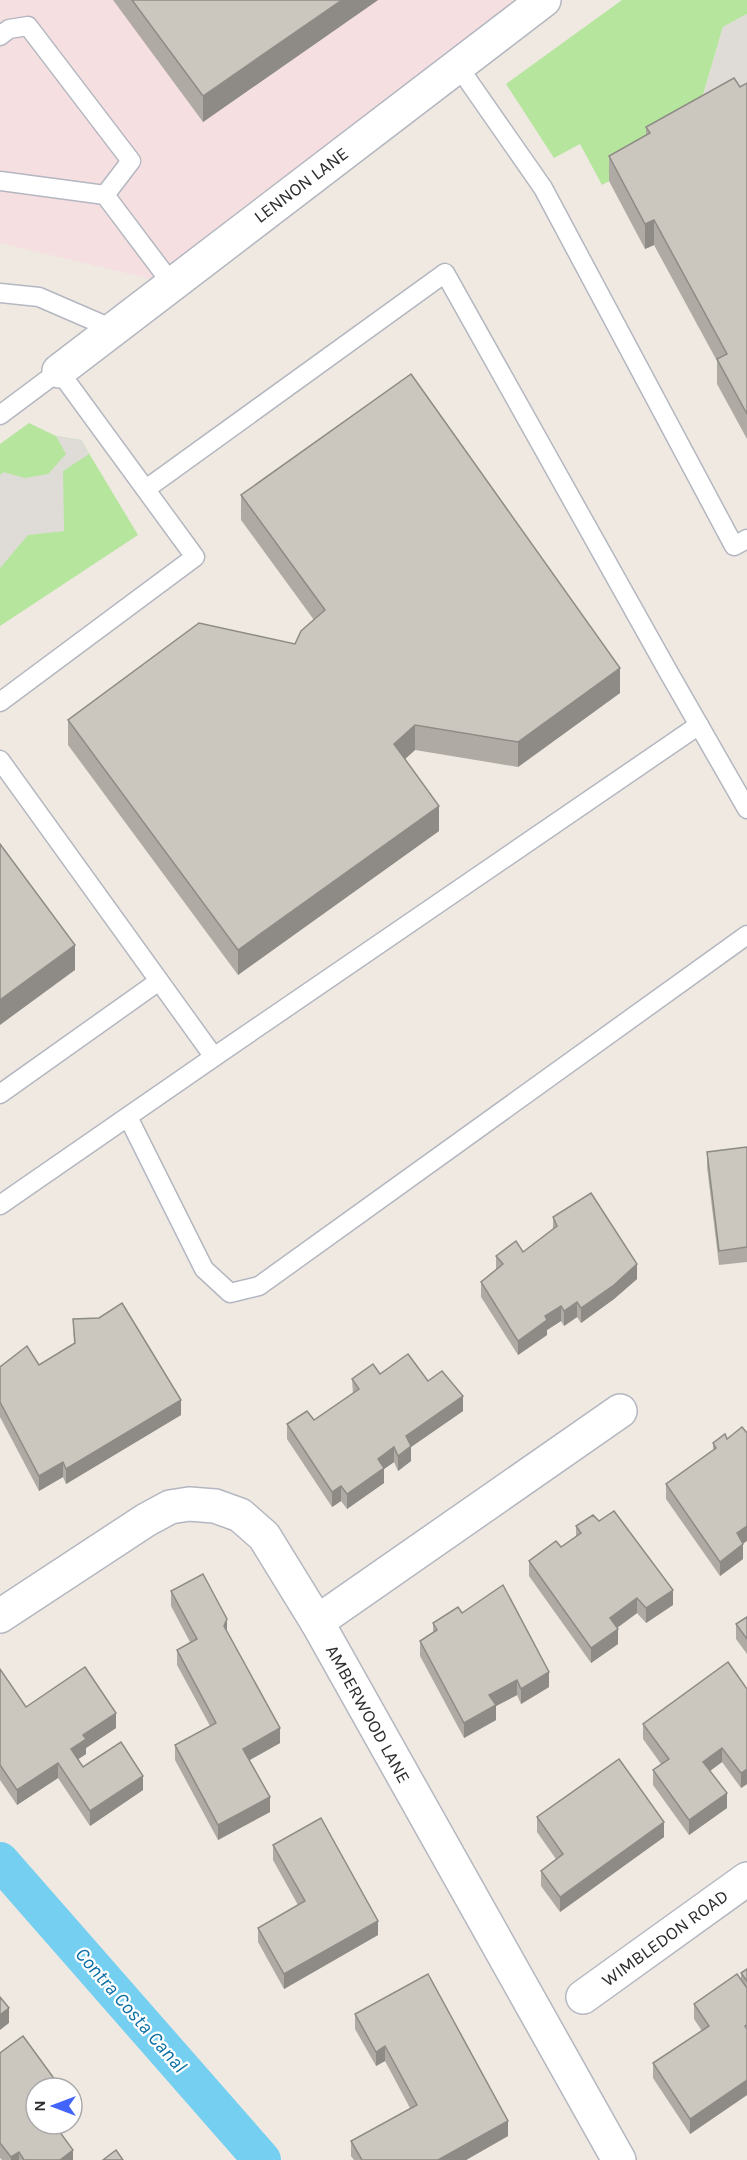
<svg xmlns="http://www.w3.org/2000/svg" width="747" height="2160" viewBox="0 0 747 2160" font-family="Karla,sans-serif">
<rect width="100%" height="100%" fill="#efe9e1"/>
<polygon fill="#f5dfe0" points="0,0 544,0 172,284 0,243"/>
<g fill="#b6e59e">
<polygon points="622,0 747,0 747,14 723,27 701,102 650,159 602,185 580,144 554,158 506,84"/>
<polygon points="29,423 56,436 81,440 138,535 0,626 0,444"/>
</g>
<g fill="#dfdcd8">
<polygon points="747,14 747,97 701,103 723,27"/>
<polygon points="56,436 81,440 89,454 63,471 64,531 28,535 0,568 0,475 3,472 25,478 48,474 66,454"/>
</g>
<g fill="none" stroke-linecap="round" stroke-linejoin="round">
<polyline stroke="#75cff0" stroke-width="38" points="0,1861 262,2160"/>
<defs>
<g id="lane">
<polyline points="0,36 9,29 28,26 131,161 105,195 172,284"/>
<polyline points="458,66 543,188 734,546 747,539"/>
<polyline points="0,181 105,195"/>
<polyline points="0,293 39,297 113,329"/>
<polyline points="0,415 59,371 195,557 0,702"/>
<polyline points="146,489 445,273 669,673 747,809"/>
<polyline points="0,760 214,1057 0,1205"/>
<polyline points="214,1057 699,725"/>
<polyline points="0,1094 159,981"/>
<polyline points="128,1117 204,1269 230,1293 259,1286 747,935"/>
</g>
<g id="street">
<polyline points="59,371 544,0"/>
<polyline points="0,1616 146,1520 170,1507 189,1504 215,1506 240,1515 264,1536 317,1622 619,2160"/>
<polyline points="317,1622 620,1411"/>
<polyline points="583,1997 747,1879"/>
</g>
</defs>
<use href="#lane" stroke="#b4b7c1" stroke-width="21"/>
<use href="#street" stroke="#b4b7c1" stroke-width="36"/>
<use href="#lane" stroke="#fff" stroke-width="18"/>
<use href="#street" stroke="#fff" stroke-width="33"/>
</g>
<g fill="#afaba4">
<polygon points="113,0 378,0 203,122"/>
<polygon points="747,83 747,439 717,384 717,361 654,245 645,249 609,181 609,156 646,136 646,127 740,87"/>
<polygon points="241,495 620,693 518,767 415,750 405,759 439,831 238,975 68,745 68,720 295,644 314,620 241,520"/>
<polygon points="747,1147 747,1262 719,1265 707,1167 707,1152"/>
<polygon points="553,1217 637,1279 614,1299 581,1323 577,1317 564,1326 561,1321 547,1330 547,1335 518,1355 481,1297 481,1282 496,1270 496,1256 523,1252 553,1229"/>
<polygon points="73,1319 181,1415 66,1484 63,1477 39,1491 0,1417 0,1367 39,1365 74,1344"/>
<polygon points="380,1374 428,1381 463,1411 411,1447 411,1461 398,1471 394,1462 384,1469 384,1483 347,1509 341,1501 332,1507 287,1439 287,1424 314,1420 353,1394 352,1379"/>
<polygon points="725,1434 743,1544 743,1559 720,1576 666,1499 666,1484 713,1450 713,1443"/>
<polygon points="576,1526 673,1605 646,1623 637,1613 617,1628 618,1644 591,1663 529,1576 529,1561 561,1547 576,1537"/>
<polygon points="171,1591 227,1632 280,1743 249,1760 270,1812 218,1840 175,1760 175,1745 210,1726 177,1665 177,1650 190,1642 171,1606"/>
<polygon points="462,1613 549,1687 521,1704 517,1695 496,1706 496,1720 464,1738 420,1656 420,1641 433,1633 433,1623"/>
<polygon points="747,1617 747,1654 736,1639 736,1624"/>
<polygon points="0,1669 26,1707 116,1728 86,1748 86,1754 78,1759 83,1767 143,1790 90,1826 58,1778 17,1805 0,1780"/>
<polygon points="747,1689 747,1784 741,1788 722,1762 710,1771 727,1808 689,1835 653,1785 653,1770 661,1764 643,1739 643,1724"/>
<polygon points="537,1817 664,1837 560,1912 541,1886 541,1871 556,1859 537,1832"/>
<polygon points="273,1845 378,1935 284,1989 258,1942 258,1928 298,1905 273,1860"/>
<polygon points="747,1969 747,2095 690,2134 653,2078 653,2063 702,2031 694,2019 694,2004 741,1979 741,1973"/>
<polygon points="355,2014 508,2136 466,2160 354,2160 351,2156 351,2141 410,2108 385,2061 376,2066 355,2029"/>
<polygon points="0,2053 71,2124 60,2132 73,2160 2,2160 0,2158"/>
</g>
<g fill="#8e8b86">
<polygon points="342,0 378,0 203,122 203,96"/>
<polygon points="654,220 654,245 645,249 645,224"/>
<polygon points="620,668 620,693 518,767 518,742"/>
<polygon points="415,725 415,750 394,769 394,744"/>
<polygon points="439,806 439,831 238,975 238,950"/>
<polygon points="75,945 75,970 0,1025 0,1000"/>
<polygon points="637,1264 637,1279 614,1299 581,1323 581,1308"/>
<polygon points="577,1302 577,1317 564,1326 564,1311"/>
<polygon points="561,1306 561,1321 547,1330 547,1335 518,1355 518,1341 545,1316"/>
<polygon points="463,1396 463,1411 411,1447 411,1461 398,1471 398,1456 406,1436"/>
<polygon points="181,1400 181,1415 66,1484 66,1469"/>
<polygon points="394,1447 394,1462 384,1469 384,1483 347,1509 347,1494 378,1459"/>
<polygon points="63,1462 63,1477 39,1491 39,1476"/>
<polygon points="341,1486 341,1501 332,1507 332,1492"/>
<polygon points="747,1526 747,1541 737,1548 737,1533"/>
<polygon points="743,1544 743,1559 720,1576 720,1562"/>
<polygon points="673,1590 673,1605 646,1623 646,1608"/>
<polygon points="637,1598 637,1613 610,1633 610,1618"/>
<polygon points="227,1619 227,1634 224,1626"/>
<polygon points="618,1629 618,1644 591,1663 591,1648"/>
<polygon points="549,1672 549,1687 521,1704 521,1689"/>
<polygon points="517,1680 517,1695 496,1706 496,1720 464,1738 464,1723 489,1695"/>
<polygon points="116,1713 116,1728 86,1748 86,1754 71,1764 71,1749 83,1735"/>
<polygon points="280,1728 280,1743 243,1764 243,1749"/>
<polygon points="722,1748 722,1762 703,1776 703,1762"/>
<polygon points="58,1763 58,1778 17,1805 17,1790"/>
<polygon points="747,1769 747,1784 741,1788 741,1773"/>
<polygon points="143,1776 143,1790 90,1826 90,1811"/>
<polygon points="727,1793 727,1808 689,1835 689,1820"/>
<polygon points="270,1797 270,1812 218,1840 218,1825"/>
<polygon points="664,1822 664,1837 560,1912 560,1897"/>
<polygon points="378,1921 378,1935 284,1989 284,1974"/>
<polygon points="9,2008 9,2023 0,2030 0,2015"/>
<polygon points="385,2046 385,2061 376,2066 376,2052"/>
<polygon points="747,2080 747,2095 690,2134 690,2119"/>
<polygon points="74,2107 74,2121 72,2123 72,2108"/>
<polygon points="508,2121 508,2136 466,2160 438,2160"/>
<polygon points="53,2124 71,2124 53,2137"/>
<polygon points="73,2150 73,2160 60,2160"/>
<polygon points="19,2152 19,2160 11,2160 11,2157"/>
</g>
<g fill="#cbc7bf" stroke="#8e8b86" stroke-width="1.5">
<polygon points="132,0 342,0 203,96"/>
<polygon points="734,78 740,87 747,83 747,414 717,359 727,354 654,220 645,224 609,156 650,133 646,127"/>
<polygon points="411,374 620,668 518,742 415,725 394,744 439,806 238,950 68,720 199,623 295,644 301,631 325,610 241,495"/>
<polygon points="0,844 75,945 0,1000"/>
<polygon points="747,1147 747,1247 719,1251 707,1152"/>
<polygon points="591,1193 637,1264 614,1285 581,1308 577,1302 564,1311 561,1306 545,1316 547,1320 518,1341 481,1282 503,1264 496,1256 516,1241 523,1252 557,1226 553,1217"/>
<polygon points="122,1303 181,1400 66,1469 63,1462 39,1476 0,1402 0,1367 27,1346 39,1365 75,1343 73,1319 99,1318"/>
<polygon points="408,1354 428,1381 442,1371 463,1396 406,1436 411,1446 398,1456 394,1447 378,1459 384,1468 347,1494 341,1486 332,1492 287,1424 307,1411 314,1420 359,1389 352,1379 373,1364 380,1374"/>
<polygon points="742,1427 747,1433 747,1526 737,1533 743,1544 720,1562 666,1484 716,1448 713,1443 725,1434 727,1439"/>
<polygon points="614,1511 673,1590 646,1608 637,1598 610,1618 618,1629 591,1648 529,1561 556,1541 561,1547 581,1533 576,1526 593,1515 599,1521"/>
<polygon points="203,1574 227,1619 224,1626 280,1728 243,1749 270,1797 218,1825 175,1745 216,1723 177,1650 197,1639 171,1591"/>
<polygon points="503,1585 549,1672 521,1689 517,1680 489,1695 496,1705 464,1723 420,1641 437,1630 433,1623 458,1607 462,1613"/>
<polygon points="747,1617 747,1639 736,1624"/>
<polygon points="728,1662 747,1689 747,1769 741,1773 722,1748 703,1762 727,1793 689,1820 653,1770 669,1759 643,1724"/>
<polygon points="85,1667 116,1713 83,1735 86,1739 71,1749 83,1767 121,1742 143,1776 90,1811 58,1763 17,1790 0,1765 0,1669 26,1707"/>
<polygon points="619,1759 664,1822 560,1897 541,1871 563,1854 537,1817"/>
<polygon points="321,1818 378,1921 284,1974 258,1928 305,1901 273,1845"/>
<polygon points="747,1969 747,1981 741,1973"/>
<polygon points="428,1974 508,2121 438,2160 362,2160 351,2141 417,2105 385,2046 376,2052 355,2014"/>
<polygon points="737,1974 747,1988 747,2025 745,2026 747,2029 747,2080 690,2119 653,2063 709,2026 694,2004"/>
<polygon points="0,1997 9,2008 0,2015"/>
<polygon points="23,2036 61,2088 36,2088 36,2124 54,2124 73,2150 60,2160 24,2160 19,2152 11,2157 0,2143 0,2053"/>
<polygon points="116,2150 123,2160 103,2160"/>
</g>
<g text-anchor="middle" dominant-baseline="central" stroke-width="4.5" stroke-linejoin="round" paint-order="stroke">
<g font-size="18" fill="#2e2e2e" stroke="#fff">
<text transform="translate(301 185) rotate(-37)">LENNON LANE</text>
<text transform="translate(368 1714) rotate(61)">AMBERWOOD LANE</text>
<text transform="translate(665 1938) rotate(-36)">WIMBLEDON ROAD</text>
</g>
<g font-size="20" font-style="italic" fill="#0d6fa3" stroke="#fff">
<text transform="translate(131 2010) rotate(49)">Contra Costa Canal</text>
</g>
</g>
<g transform="translate(54 2106) rotate(270)"><circle r="28" fill="#ffffff" stroke="#ababab" stroke-width="1.5"/>
<path d="M0-4.5L10 22L0 15L-10 22Z" fill="#4264fb"/>
<text y="-9" font-size="16" font-weight="bold" text-anchor="middle" fill="#2e2e2e">N</text>
</g>
</svg>
